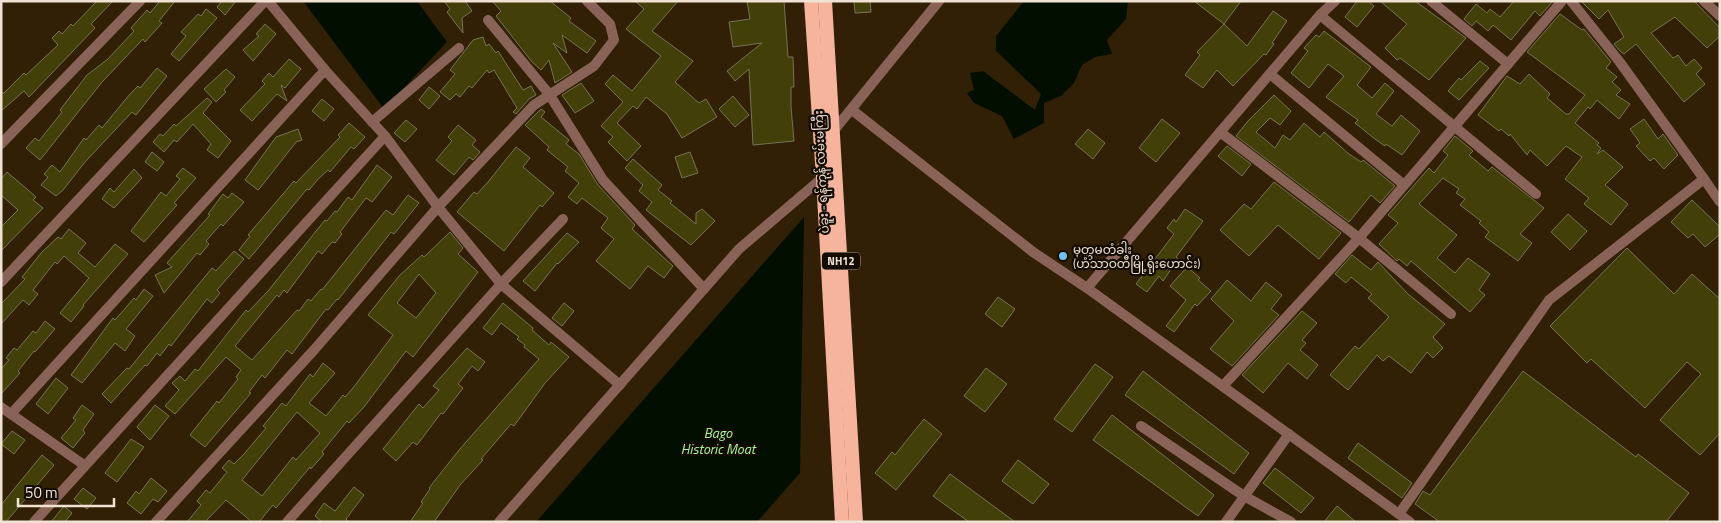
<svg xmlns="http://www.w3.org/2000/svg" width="1721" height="523" viewBox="0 0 1721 523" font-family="'Titillium Web','Noto Sans Myanmar',sans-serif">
<rect width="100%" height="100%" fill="#322006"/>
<g fill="#020f00">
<polygon points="303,1 417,1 447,42 384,109"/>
<polygon points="1024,1 1128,1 1126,19 1107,40 1112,54 1095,57 1082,65 1074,83 1061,96 1044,103 1044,123 1014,139 1002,116 974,103 967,93 974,90 970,73 983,71 1035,110 1041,94 996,51 996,36"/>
<polygon points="804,217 800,473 757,522 536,522"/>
</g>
<g fill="#423f09" stroke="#757453" fill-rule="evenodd">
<polygon points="97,1 113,1 91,24 95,28 29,97 24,91 1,111 1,93 4,93 24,73 26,75 58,45 52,38 59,31 62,34 71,24 73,26"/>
<polygon points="160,1 175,1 159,21 162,23 145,42 143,39 102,82 40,160 26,148 35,138 39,141 62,112 60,110 87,75 108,59 134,31 131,28 147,10 150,13"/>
<polygon points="222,1 236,1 225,15 217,7"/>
<polygon points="444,1 465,1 472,11 462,18 463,33 447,12 450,9"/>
<polygon points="492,1 550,1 571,18 569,21 596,41 587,53 562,35 567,53 553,43 572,72 555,83 549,60 541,70 532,62 496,16 501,11"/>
<polygon points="635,1 678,1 652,31 693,61 675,82 699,103 706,99 717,117 682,138 667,114 646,97 637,109 633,106 617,123 641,146 627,161 608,142 613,137 601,126 623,102 605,84 613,75 632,91 661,56 626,29 644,9"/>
<polygon points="747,1 784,1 788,57 793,57 794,87 791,87 791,107 794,141 753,145 749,69 735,81 727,71 762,43 733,47 729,22 750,19"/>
<polygon points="854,1 870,1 871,12 855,13"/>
<polygon points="1194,1 1241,1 1224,24"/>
<polygon points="1357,1 1368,1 1374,6 1357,27 1345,17"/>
<polygon points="1380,1 1415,1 1466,38 1429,80 1400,58 1397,60 1385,48 1407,24"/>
<polygon points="1514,1 1553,1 1540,16 1535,11 1511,40 1493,25 1488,31 1476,21 1472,26 1464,19 1476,4 1487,13 1490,9 1500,17"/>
<polygon points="1581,1 1694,1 1720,28 1720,36 1707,48 1675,17 1651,33 1673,58 1678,55 1686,66 1694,59 1702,68 1696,74 1705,84 1684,102 1636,44 1624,54 1620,51 1614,44 1624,37 1608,10 1599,19"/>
<polygon points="206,9 217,18 179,61 171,54 186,36 181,32 198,14 201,16"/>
<polygon points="1273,11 1287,21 1272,43 1274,44 1266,55 1264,54 1233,86 1217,70 1203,88 1185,75 1200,55 1197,52 1224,24 1247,46"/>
<polygon points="1560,14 1582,30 1584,29 1611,62 1606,68 1617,77 1612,82 1621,90 1616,95 1630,104 1619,119 1597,100 1590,109 1588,107 1575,123 1599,143 1597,145 1601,148 1597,154 1603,150 1623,167 1605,185 1628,204 1611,225 1584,204 1589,198 1565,179 1582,157 1566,146 1547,166 1530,150 1527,155 1510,134 1509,136 1501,129 1499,131 1478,115 1507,76 1520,84 1529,74 1550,94 1547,98 1566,114 1569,114 1585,95 1527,52"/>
<polygon points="265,24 276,34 253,61 243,50 259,36 256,34"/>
<polygon points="1324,31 1371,67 1357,85 1372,98 1385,83 1394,91 1376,114 1392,126 1401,115 1420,131 1402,155 1386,144 1385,146 1375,139 1355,123 1358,120 1326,97 1344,76 1328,64 1309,88 1291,73 1308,51 1304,48 1316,35 1319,37"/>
<polygon points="483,37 486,46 489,44 496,53 498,51 523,90 531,86 536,95 529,99 516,114 513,112 517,108 494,70 489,73 487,70 472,88 469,86 460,97 456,94 450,100 440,92 455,74 450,70 473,40"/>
<polygon points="289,59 301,69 285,88 281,85 287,101 277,94 252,121 240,110 265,84 262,81 269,73 273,77"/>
<polygon points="1480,61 1489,68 1459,100 1448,91 1459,78 1461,80"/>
<polygon points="157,68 167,76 136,115 132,112 85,162 63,190 56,196 41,185 48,177 44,174 52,165 60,172 84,138 86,140 99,125 102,128 130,94 138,86 140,88"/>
<polygon points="226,69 235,77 224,90 226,92 216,102 204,89"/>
<polygon points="581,83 594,101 575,113 562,95"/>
<polygon points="429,87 440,96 429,109 419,100"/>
<polygon points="1274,95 1291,111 1280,125 1270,118 1256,132 1275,148 1283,135 1290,140 1304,123 1320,137 1324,132 1349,154 1361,162 1363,160 1395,186 1380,203 1371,195 1349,222 1236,136 1248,121"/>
<polygon points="733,96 749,115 735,127 719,109"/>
<polygon points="207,98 212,102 203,113 231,141 218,158 207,150 211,144 193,124 177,142 174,140 164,152 153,142 160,134 163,136 174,124 176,126"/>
<polygon points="322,99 334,109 324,121 312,111"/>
<polygon points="541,109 545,112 541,117 569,140 566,144 579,154 598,185 635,225 632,229 673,266 664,278 648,266 630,289 596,261 614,239 601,228 608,218 582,198 577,204 568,197 579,183 565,171 568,167 547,150 549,147 525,125"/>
<polygon points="1162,119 1180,133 1156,162 1139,148"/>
<polygon points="1644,119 1658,139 1663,134 1678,155 1664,169 1654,158 1650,161 1636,146 1640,143 1630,129"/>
<polygon points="406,120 417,129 405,142 394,133"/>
<polygon points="349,123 365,137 354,149 351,147 330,172 328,170 318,179 309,190 307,189 249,259 239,250 250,236 248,235 294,181 296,183 340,137 338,135"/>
<polygon points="458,125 476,140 472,145 480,152 473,160 469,157 454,175 436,160 452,141 448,137"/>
<polygon points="298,129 302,140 296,142 260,188 258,190 245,180 276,137"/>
<polygon points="1088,129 1105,143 1093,159 1075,144"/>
<polygon points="1455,136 1473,151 1469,155 1488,171 1492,167 1544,208 1520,234 1532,243 1518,261 1485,237 1489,232 1479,223 1481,221 1460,205 1465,199 1456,193 1459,189 1443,178 1419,204 1457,235 1437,258 1455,273 1468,258 1490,274 1479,290 1485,295 1470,312 1411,261 1407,266 1399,259 1397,261 1379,244 1398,223 1388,215 1429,168 1434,173 1448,155 1443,151"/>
<polygon points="1227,146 1251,164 1242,176 1218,156"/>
<polygon points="516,147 530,158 523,167 554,193 542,207 540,205 504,251 457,212 474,192 477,194 488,182"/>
<polygon points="152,152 164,162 157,171 145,162"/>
<polygon points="690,152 698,173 682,178 675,157"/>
<polygon points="633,159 662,185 658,190 672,201 670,203 696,224 696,213 702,209 715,221 691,245 646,210 652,202 639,191 643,185 625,168"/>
<polygon points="377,165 392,177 372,202 366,198 340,232 342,234 335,243 332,242 322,254 318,251 287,293 284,290 279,297 277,295 235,346 252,360 297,310 299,311 308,299 311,301 321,289 322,290 386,210 393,215 408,195 419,203 394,234 391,232 338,300 337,299 328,310 326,309 292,354 287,350 265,378 262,375 249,392 251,393 205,447 190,435 217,401 219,403 238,379 236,377 241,370 226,357 175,414 165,406 179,390 172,383 180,376 185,381 195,369 198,371 246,310 248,312 268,291 325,220 327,221 335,211 337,212 348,197 352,200"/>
<polygon points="183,168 196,178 174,203 177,205 144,242 131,231 161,192 166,196 180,179 176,176"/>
<polygon points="134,169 142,178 114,208 102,199 110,188 114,192"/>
<polygon points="7,172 36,197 33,200 43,208 1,251 1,227 18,210 1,195 1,179"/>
<polygon points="1274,182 1341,233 1319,259 1278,225 1249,256 1220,230 1244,204 1251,209"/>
<polygon points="232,193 244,202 223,226 221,224 206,241 209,244 200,255 197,253 164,293 155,275 172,267 167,263 210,215 208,214 223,194 228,198"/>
<polygon points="1692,200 1720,227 1720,234 1705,247 1693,234 1688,238 1671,222"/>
<polygon points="1185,209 1203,221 1176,257 1178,259 1163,281 1159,276 1147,292 1136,284 1174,234 1167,228 1174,219 1176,222"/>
<polygon points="1568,214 1587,231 1570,250 1551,232"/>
<polygon points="69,229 86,243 78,253 95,267 115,244 128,254 83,305 84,306 71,322 60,313 89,278 64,256 57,264 55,262 33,290 38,294 29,305 23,300 1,324 1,304 25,279 22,277 42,252 58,237 61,239"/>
<path d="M450 232 463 248 458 254 478 272 413 357 406 351 364 407 349 423 347 421 322 452 324 454 311 469 310 467 276 508 273 505 259 522H252L226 500 205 522H187L201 505 197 501 206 490 210 493 227 472 222 468 229 460 234 464 244 454 266 428 263 426 282 403 286 406 310 374 313 377 323 363 335 373 309 403 326 416 343 395 345 397 353 388 393 335 368 315 399 276 422 255 424 257ZM419 274 436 293 416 318 397 303ZM297 412 320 433 296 460 293 457 262 496 242 480Z"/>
<polygon points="567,233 579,242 558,264 557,263 535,291 523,281"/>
<polygon points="1627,248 1674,294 1692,274 1720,299 1720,433 1700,455 1660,420 1701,374 1687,362 1645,408 1591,359 1587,363 1550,326"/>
<polygon points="234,251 244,259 217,290 220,293 212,303 207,299 171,346 169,344 160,356 157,353 147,366 145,365 111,403 102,394 127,368 129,369 212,268 216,271"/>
<polygon points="1352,255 1371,270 1378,262 1408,294 1445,324 1433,337 1443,348 1433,358 1427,352 1411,373 1389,356 1383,361 1377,355 1348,390 1330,375 1355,346 1359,349 1389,317 1368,298 1372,294 1351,277 1346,283 1335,274"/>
<polygon points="1187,267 1200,278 1198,280 1211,291 1197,306 1195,304 1174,332 1166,326 1186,300 1170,286"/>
<polygon points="1227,280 1251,301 1266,282 1282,295 1271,309 1279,315 1232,366 1210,349 1234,321 1211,299"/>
<polygon points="144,289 153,296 126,329 135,336 125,351 115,343 82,383 71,375 113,318 115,320 134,298 136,300"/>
<polygon points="998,297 1015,309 1002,327 985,314"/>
<polygon points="503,303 533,328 532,330 549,345 551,342 569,357 545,383 514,426 511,424 481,459 483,460 460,485 434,522 410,522 423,503 421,502 430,489 429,488 459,450 539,359 524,347 525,345 517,339 519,337 501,323 492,335 483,328"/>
<polygon points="564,303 574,311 562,326 552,318"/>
<polygon points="1302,311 1317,323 1302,340 1306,343 1300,350 1318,365 1307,379 1288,363 1263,393 1242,375"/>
<polygon points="45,321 55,329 35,352 34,351 18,371 20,373 1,394 1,369 9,360 6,358 14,348 17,350 33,331 36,333"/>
<polygon points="467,348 485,362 478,371 472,366 458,384 463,388 443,414 441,413 417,445 413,442 396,461 383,449 419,404 423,408 439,390 433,386"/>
<polygon points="1095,364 1113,377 1072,432 1054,419"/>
<polygon points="986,368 1007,384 985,412 964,396"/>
<polygon points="1143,371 1249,453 1234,474 1125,395"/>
<polygon points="1523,371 1636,457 1638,454 1689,493 1666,522 1440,522 1415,504 1423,491 1430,495"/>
<polygon points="56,378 68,388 48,414 36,404"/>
<polygon points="82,405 94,414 83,430 85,433 73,448 61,438 76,420 73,418"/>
<polygon points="155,405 169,416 150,440 137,427"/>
<polygon points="1112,415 1214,495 1198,516 1093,440"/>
<polygon points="924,419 942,434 896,490 875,473 892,452 895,455"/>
<polygon points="12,431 25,440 14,454 1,444"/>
<polygon points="131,439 144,447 117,482 105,473"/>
<polygon points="1358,443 1412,483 1402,498 1348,458"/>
<polygon points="42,455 54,465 6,522 1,522 1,505"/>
<polygon points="1018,460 1049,484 1033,504 1002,481"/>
<polygon points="1275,468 1314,498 1301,513 1263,483"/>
<polygon points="950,474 1015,522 969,522 933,496"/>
<polygon points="151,478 167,491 158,502 153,499 141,514 127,503 136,491 139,494"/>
<polygon points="354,487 364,495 346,519 349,522 322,522 315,516 324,503 335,511"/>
<polygon points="83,488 96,498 87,509 74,499"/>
<polygon points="64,506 72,513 65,522 51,522"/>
<polygon points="1337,506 1356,522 1324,522"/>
</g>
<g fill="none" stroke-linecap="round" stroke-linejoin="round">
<g stroke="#896357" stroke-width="10">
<polyline points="268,1 325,70 385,136 438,207 501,284 620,385"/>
<polyline points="1431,1 1508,64"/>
<polyline points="1571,1 1619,61 1704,179"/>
<polyline points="1704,1 1720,16"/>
<polyline points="1320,15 1536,194"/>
<polyline points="488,20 549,94 603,180 704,289"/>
<polyline points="1270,74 1403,184"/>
<polyline points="852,110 1033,252 1087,288 1410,522"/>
<polyline points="372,122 459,48"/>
<polyline points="1220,132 1359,238 1451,314"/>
<polyline points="1,144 140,1"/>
<polyline points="1,282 265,1"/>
<polyline points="1087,288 1320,15 1335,1"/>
<polyline points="1223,386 1359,238 1562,1"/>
<polyline points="1,407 84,465"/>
<polyline points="11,414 325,70"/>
<polyline points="1141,426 1244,496 1291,522"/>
<polyline points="1399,514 1549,300 1704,179 1720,202"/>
<polyline points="34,522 385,136"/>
<polyline points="156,522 314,350 438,207 534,105 594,66 614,40 610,24 587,1"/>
<polyline points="287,522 501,284 563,219"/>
<polyline points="499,522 739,249 827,174"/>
<polyline points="1226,522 1289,434"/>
</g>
<polyline stroke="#896357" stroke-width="10" points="831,134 939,1"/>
<g stroke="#f7b49d" stroke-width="14">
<polyline points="811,1 823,177 842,522"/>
<polyline points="825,1 856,522"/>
</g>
</g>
<circle fill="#71c1f5" stroke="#140c03" stroke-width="2" cx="1063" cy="256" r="5"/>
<g text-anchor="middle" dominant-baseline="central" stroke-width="4.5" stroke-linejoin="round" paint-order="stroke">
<rect fill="#140c03" stroke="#aea295" stroke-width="1" x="822" y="252.5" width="38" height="17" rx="4"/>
<g font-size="11" font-weight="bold" fill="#f0e3d4">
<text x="841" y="261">NH12</text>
</g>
<g font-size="12" fill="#f0e3d4" stroke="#140c03">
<text transform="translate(821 172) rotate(-93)">ပဲခူး - ရန်ကုန် လမ်းမကြီး</text>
</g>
<g font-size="12" fill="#f0e3d4" stroke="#140c03" text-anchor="start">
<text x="1073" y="249">မုတ္တမတံခါး<tspan x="1073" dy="14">(ဟံသာဝတီမြို့ရိုးဟောင်း)</tspan></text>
</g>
<g font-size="14" font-style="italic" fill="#a9f595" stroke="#140c03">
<text x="718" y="432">Bago<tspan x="718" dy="16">Historic Moat</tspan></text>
</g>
</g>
<rect width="1721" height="523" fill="none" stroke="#f0e3d4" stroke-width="5"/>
<path d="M18 498v8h96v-8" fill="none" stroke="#f0e3d4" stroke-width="2.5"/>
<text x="25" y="498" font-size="15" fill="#f0e3d4" stroke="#140c03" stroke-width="4" paint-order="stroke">50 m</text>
</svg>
